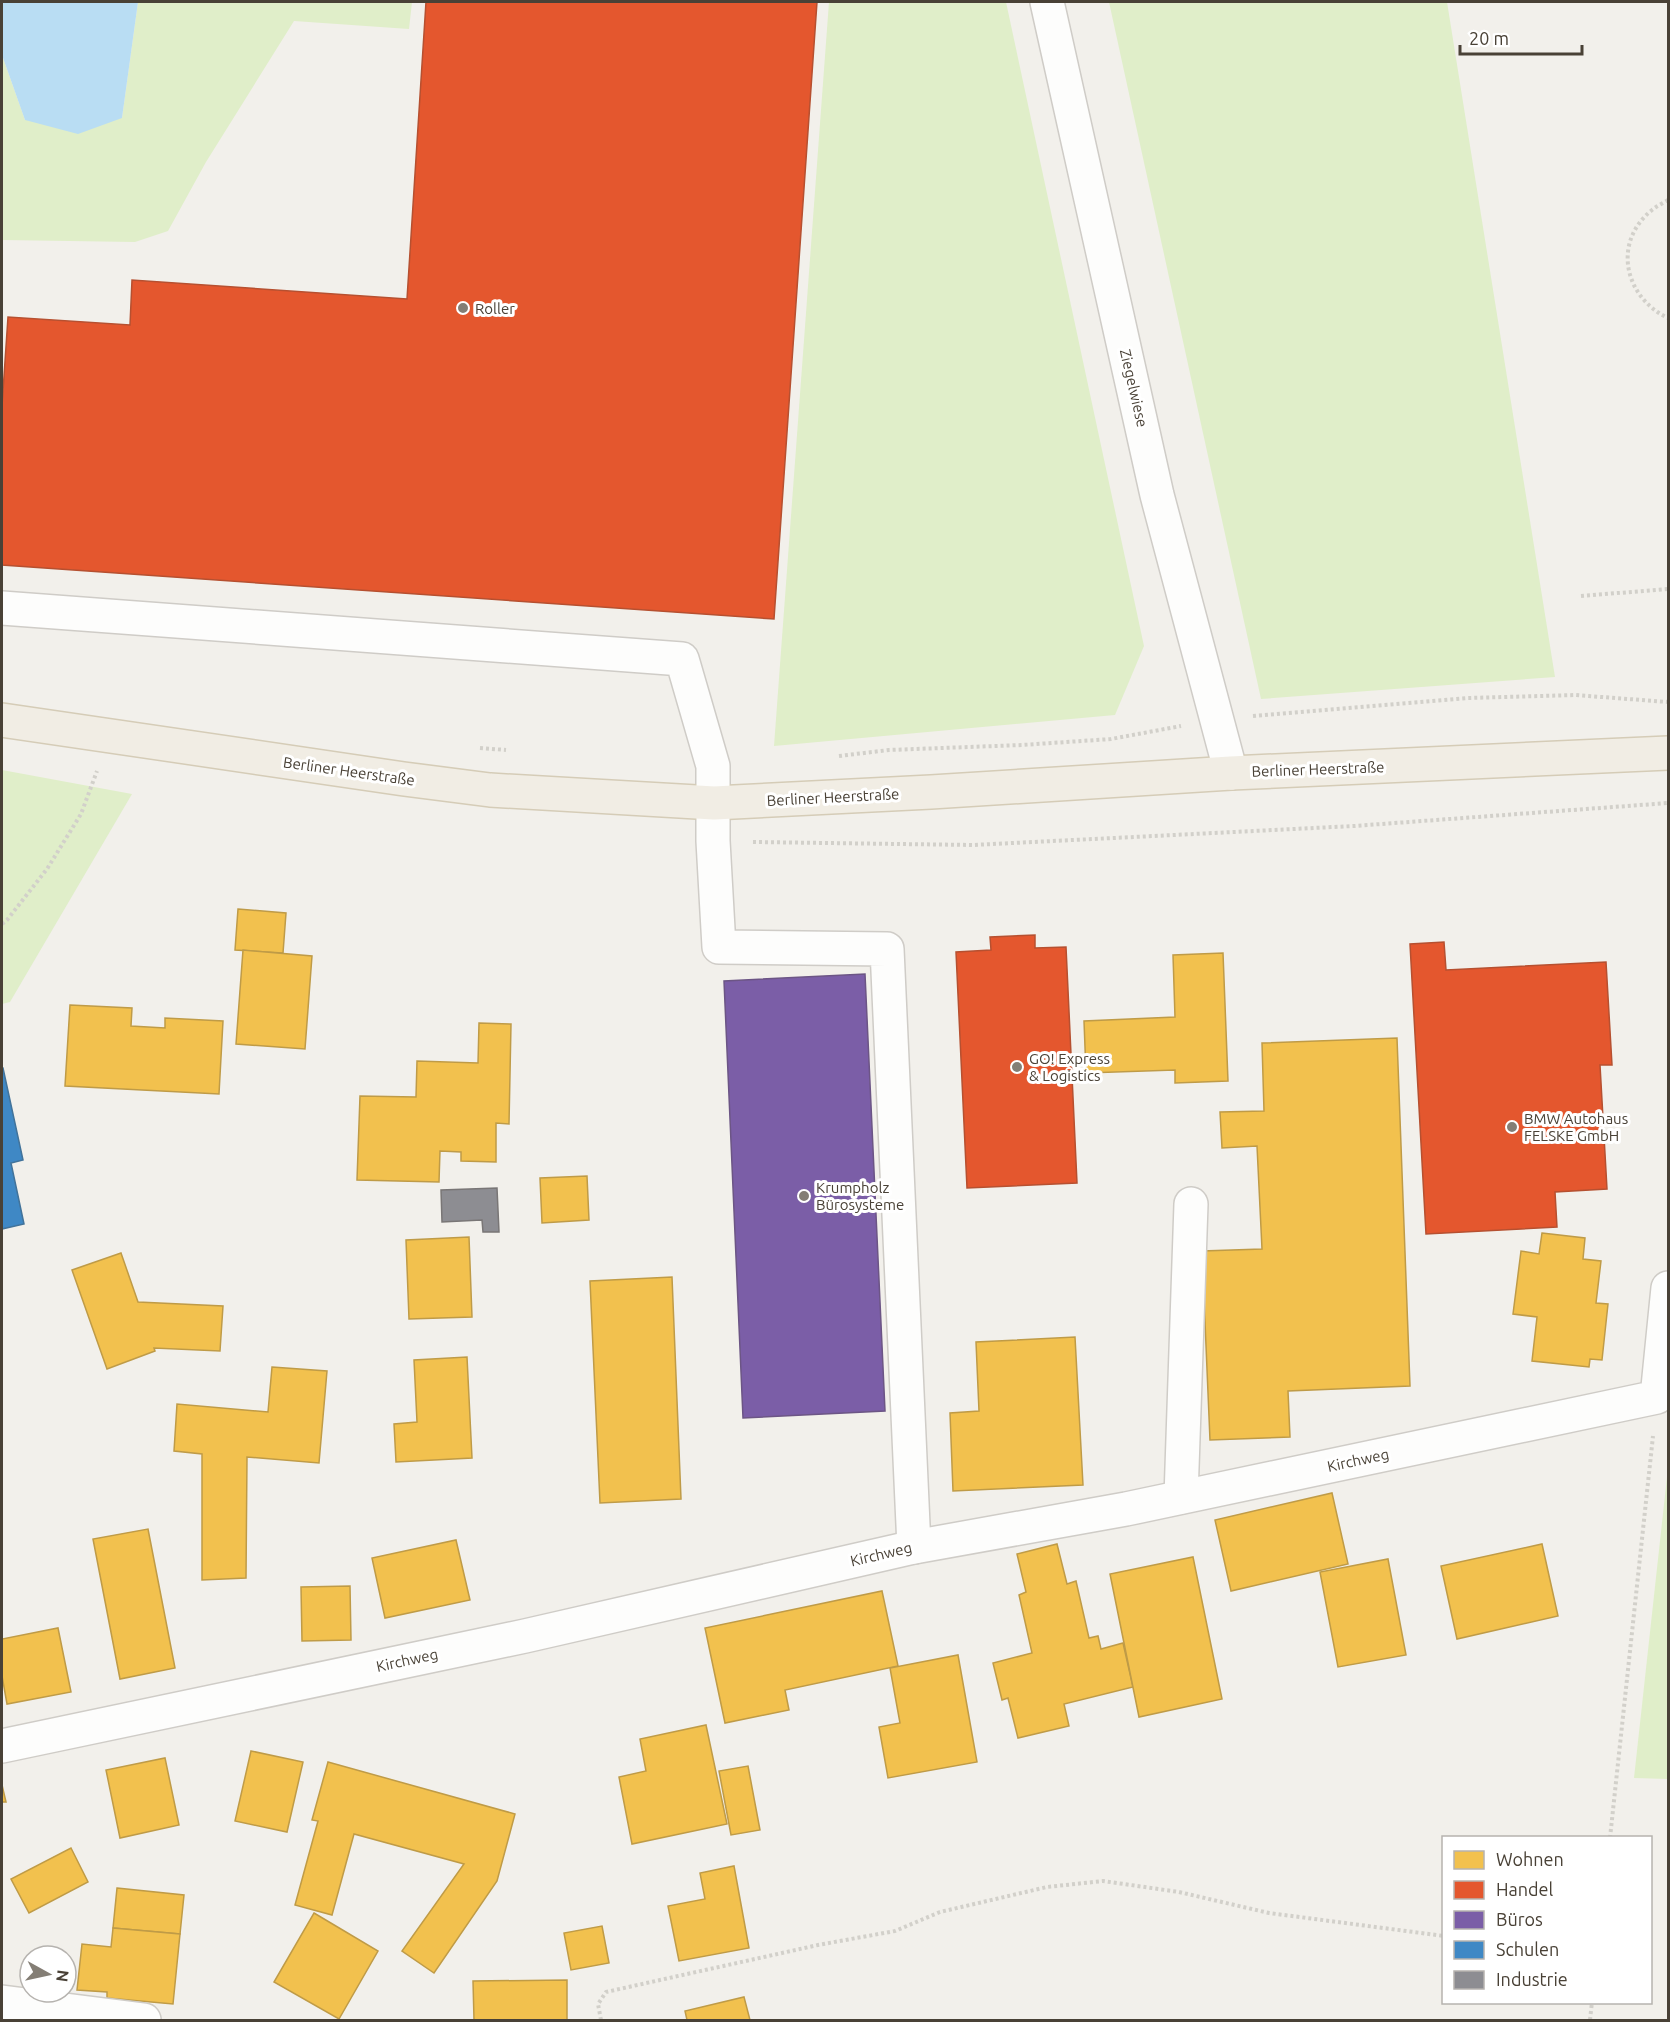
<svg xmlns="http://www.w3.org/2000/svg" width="1670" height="2022" viewBox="0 0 1670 2022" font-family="Ubuntu,sans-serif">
<rect width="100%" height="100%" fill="#f2f0eb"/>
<g fill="#e0eec9">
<polygon points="138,2 412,2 409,29 294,21 206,162 168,231 135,242 2,240 2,55 25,120 122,118"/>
<polygon points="829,2 1006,2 1144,646 1115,715 774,746"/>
<polygon points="1109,2 1447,2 1555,677 1261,699"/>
<polygon points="2,770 132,794 10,1002 2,1004"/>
<polygon points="1668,1468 1668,1779 1634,1778"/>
</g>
<polygon fill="#b9ddf3" points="2,2 138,2 122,118 78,134 25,120 2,55"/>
<g fill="#f2c14e" stroke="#bf9b47" stroke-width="1.5">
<polygon points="238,909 286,913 283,953 235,950"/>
<polygon points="243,950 312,956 305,1049 236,1044"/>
<polygon points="1223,953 1228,1081 1175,1083 1175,1070 1086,1073 1084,1021 1175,1017 1173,955"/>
<polygon points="70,1005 132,1008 131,1026 165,1028 165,1018 223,1021 219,1094 65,1086"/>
<polygon points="479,1023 511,1024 509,1124 496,1123 496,1162 461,1161 461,1152 440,1151 439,1182 357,1180 360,1096 416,1097 417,1061 478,1063"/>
<polygon points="1397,1038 1410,1386 1288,1391 1290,1437 1210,1440 1202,1251 1262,1249 1257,1146 1222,1148 1220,1112 1264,1111 1262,1043"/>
<polygon points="587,1176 589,1220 542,1223 540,1178"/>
<polygon points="1542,1233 1585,1238 1583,1259 1601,1261 1596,1303 1608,1304 1602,1360 1590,1359 1589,1367 1532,1361 1537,1317 1513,1314 1521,1251 1539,1254"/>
<polygon points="469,1237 472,1317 409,1319 406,1240"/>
<polygon points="121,1253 138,1302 223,1306 220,1351 154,1348 155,1351 107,1369 72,1270"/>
<polygon points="672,1277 681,1499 600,1503 590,1281"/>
<polygon points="1075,1337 1083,1485 953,1491 950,1413 979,1411 976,1342"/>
<polygon points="467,1357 472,1458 396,1462 394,1424 417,1422 414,1360"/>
<polygon points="272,1367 327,1371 319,1463 247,1457 246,1578 202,1580 202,1454 174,1451 177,1404 268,1412"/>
<polygon points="1332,1493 1348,1564 1231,1591 1215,1520"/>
<polygon points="148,1529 175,1668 120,1679 93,1539"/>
<polygon points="456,1540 470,1600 385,1618 372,1558"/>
<polygon points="1057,1544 1067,1584 1076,1581 1089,1638 1098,1636 1101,1649 1123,1643 1133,1687 1064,1704 1069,1726 1018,1738 1008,1698 1002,1700 993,1663 1032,1653 1019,1595 1026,1592 1017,1554"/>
<polygon points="1542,1544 1558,1616 1457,1639 1441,1566"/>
<polygon points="1193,1557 1222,1699 1139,1717 1110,1574"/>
<polygon points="1388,1559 1406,1655 1338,1667 1320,1572"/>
<polygon points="350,1586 351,1640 302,1641 301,1587"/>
<polygon points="882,1591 898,1666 785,1690 789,1710 725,1723 705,1628"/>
<polygon points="58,1628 71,1692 7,1704 2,1676 2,1639"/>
<polygon points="958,1655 977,1762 888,1778 879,1727 900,1723 890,1668"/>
<polygon points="706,1725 727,1824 632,1844 619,1777 646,1771 640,1739"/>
<polygon points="251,1751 303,1762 287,1832 235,1821"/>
<polygon points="165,1758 179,1825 120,1838 106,1770"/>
<polygon points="328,1762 515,1814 497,1881 434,1973 402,1951 464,1864 354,1834 332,1915 295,1905 318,1821 312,1820"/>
<polygon points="748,1766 760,1830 731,1835 719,1771"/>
<polygon points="2,1785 6,1802 2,1802"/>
<polygon points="71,1848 88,1882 29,1913 11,1879"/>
<polygon points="734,1866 749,1948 679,1961 668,1906 705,1899 700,1873"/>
<polygon points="117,1888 184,1895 180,1934 113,1928"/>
<polygon points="314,1913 378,1951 339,2019 274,1982"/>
<polygon points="602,1926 609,1963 571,1970 564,1933"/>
<polygon points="113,1928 180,1934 173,2004 107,1998 107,1992 77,1990 82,1944 111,1947"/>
<polygon points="567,1980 567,2020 474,2020 473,1981"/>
<polygon points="744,1997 750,2020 687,2020 685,2011"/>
</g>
<g fill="#e4572e" stroke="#b65030" stroke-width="1.5">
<polygon points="426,2 817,2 774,619 2,565 2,406 8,317 130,325 132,280 407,299"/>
<polygon points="1035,935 1035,948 1066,947 1077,1183 967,1188 956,952 991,950 990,937"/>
<polygon points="1444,942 1446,970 1606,962 1612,1065 1600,1065 1607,1189 1555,1192 1557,1227 1426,1234 1410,944"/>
</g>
<polygon fill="#7b5ea7" stroke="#6c5585" stroke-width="1.5" points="865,974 885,1411 743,1418 724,981"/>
<polygon fill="#3f88c5" stroke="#42739a" stroke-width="1.5" points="2,1068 3,1068 23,1160 11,1163 24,1224 2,1229"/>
<polygon fill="#8d8d92" stroke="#797676" stroke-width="1.5" points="497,1188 499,1232 483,1232 482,1220 442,1222 441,1190"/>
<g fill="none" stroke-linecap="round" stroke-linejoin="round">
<defs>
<g id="minor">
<polyline points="1047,2 1157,495 1231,773"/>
<polyline points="2,608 682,659 713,766 713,841 719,947 887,949 914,1547"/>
<polyline points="1181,1497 1191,1204"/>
<polyline points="2,1746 525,1636 914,1547 1126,1509 1657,1397 1668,1288"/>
<polyline points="2,2002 144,2020"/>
</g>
<polyline id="major" points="2,720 404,779 490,790 714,803 931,792 1231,773 1668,753"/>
</defs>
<use href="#minor" stroke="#cfccc7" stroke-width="36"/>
<use href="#major" stroke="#d5ccb7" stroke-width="36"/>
<g stroke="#d2d0ca" stroke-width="4" stroke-dasharray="3 3" stroke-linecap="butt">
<path d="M1668 200C1663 203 1657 206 1652 210 1612 242 1624 297 1668 318"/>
<polyline points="1581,596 1668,589"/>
<polyline points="1253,716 1467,698 1575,695 1668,702"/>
<polyline points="480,748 506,750"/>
<polyline points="839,756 889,750 1022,745 1111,739 1181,726"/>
<polyline points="753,842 973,845 1354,826 1668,803"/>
<polyline points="2,924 7,920 47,869 81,814 97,771"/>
<polyline points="1610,1838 1653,1436"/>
<polyline points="601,2020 598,2004 606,1992 818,1945 895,1931 940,1912 1047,1887 1103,1881 1179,1892 1269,1913 1444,1936"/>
<polyline points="1590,2020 1592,2002"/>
</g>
<use href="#minor" stroke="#fdfdfc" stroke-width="33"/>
<use href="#major" stroke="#f1ede4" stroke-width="33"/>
</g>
<g fill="#847e75" stroke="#fff" stroke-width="2">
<circle cx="463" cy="308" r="6"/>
<circle cx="1017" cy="1067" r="6"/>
<circle cx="1512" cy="1127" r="6"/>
<circle cx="804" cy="1196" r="6"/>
</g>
<g text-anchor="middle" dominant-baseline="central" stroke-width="6" stroke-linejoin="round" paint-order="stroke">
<g font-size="15" fill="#494136" stroke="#fff" text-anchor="start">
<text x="475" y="308">Roller</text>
<text x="1029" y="1058">GO! Express<tspan x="1029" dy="17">&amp; Logistics</tspan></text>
<text x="1524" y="1118">BMW Autohaus<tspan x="1524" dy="17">FELSKE GmbH</tspan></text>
<text x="816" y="1187">Krumpholz<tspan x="816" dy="17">Bürosysteme</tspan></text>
</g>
<g font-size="15" fill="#494136" stroke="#fff">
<text transform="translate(1134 388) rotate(77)">Ziegelwiese</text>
<text transform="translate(1318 769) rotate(-2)">Berliner Heerstraße</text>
<text transform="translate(349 771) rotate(8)">Berliner Heerstraße</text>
<text transform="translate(833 797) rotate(-3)">Berliner Heerstraße</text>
<text transform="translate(1358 1460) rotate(-12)">Kirchweg</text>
<text transform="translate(881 1554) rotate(-13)">Kirchweg</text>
<text transform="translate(407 1660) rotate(-12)">Kirchweg</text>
</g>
</g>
<rect width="1670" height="2022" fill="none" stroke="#494136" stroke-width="6"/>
<rect x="1442" y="1836" width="210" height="168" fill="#ffffff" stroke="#b6b3af" stroke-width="1.5"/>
<rect x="1454" y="1851" width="30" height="18" fill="#f2c14e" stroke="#b6b3af" stroke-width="1.5"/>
<text x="1496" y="1866" font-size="18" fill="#494136">Wohnen</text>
<rect x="1454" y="1881" width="30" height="18" fill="#e4572e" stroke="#b6b3af" stroke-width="1.5"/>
<text x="1496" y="1896" font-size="18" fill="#494136">Handel</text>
<rect x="1454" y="1911" width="30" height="18" fill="#7b5ea7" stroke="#b6b3af" stroke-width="1.5"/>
<text x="1496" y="1926" font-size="18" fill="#494136">Büros</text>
<rect x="1454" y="1941" width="30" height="18" fill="#3f88c5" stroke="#b6b3af" stroke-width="1.5"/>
<text x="1496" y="1956" font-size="18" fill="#494136">Schulen</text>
<rect x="1454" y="1971" width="30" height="18" fill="#8d8d92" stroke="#b6b3af" stroke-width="1.5"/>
<text x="1496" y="1986" font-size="18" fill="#494136">Industrie</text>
<g transform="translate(48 1974) rotate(98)"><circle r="28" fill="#ffffff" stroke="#b6b3af" stroke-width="1.5"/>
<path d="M0-4.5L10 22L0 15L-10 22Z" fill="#847e75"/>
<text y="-9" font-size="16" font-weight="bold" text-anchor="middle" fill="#494136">N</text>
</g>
<path d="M1460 45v9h122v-9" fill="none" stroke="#494136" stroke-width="3"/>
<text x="1469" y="45" font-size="18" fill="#494136" stroke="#ffffff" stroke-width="4.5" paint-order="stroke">20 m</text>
</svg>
